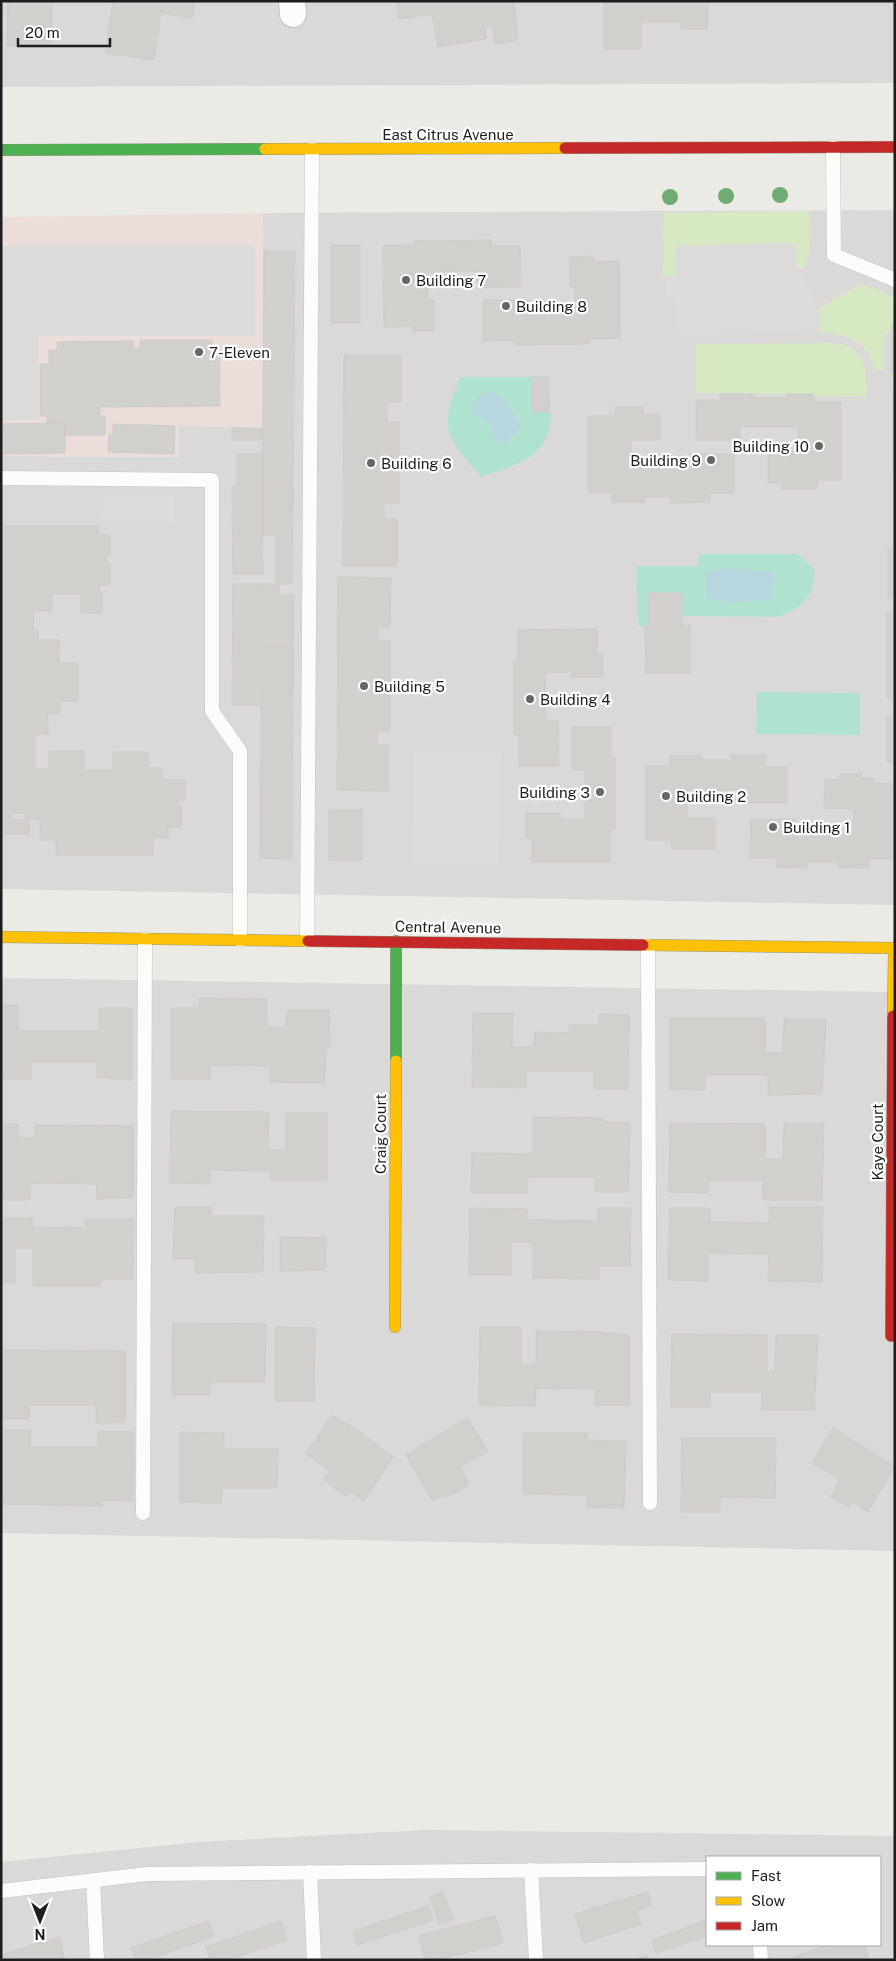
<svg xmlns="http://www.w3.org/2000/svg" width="896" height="1961" viewBox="0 0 896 1961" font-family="'Public Sans',sans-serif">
<rect width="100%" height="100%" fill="#ebeae5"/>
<g fill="#dad9d7" fill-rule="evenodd">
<polygon points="1,1 895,1 895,83 1,87"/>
<polygon points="895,210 895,905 1,889 1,456 178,457 178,426 262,426 263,213"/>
<polygon points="1,978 895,992 895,1551 1,1533"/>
<path d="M424 1830 895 1836V1960H1V1862L198 1842ZM707 1857H880V1945H707Z"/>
</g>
<polygon fill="#edddda" points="263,213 262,427 178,426 178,457 1,456 1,217"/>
<g fill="#d6e9c3">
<polygon points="809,211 810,251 803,269 800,269 796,265 795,243 676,246 675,277 663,277 664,213"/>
<path d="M858 286H866L895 298V324L884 338V370H874C867 338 849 336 820 332V307Z"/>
<path d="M833 343C867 347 866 368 866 397L814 396V394L696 393V344Z"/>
</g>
<g fill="#b0e3cf">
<path d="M460 377H548L549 412H552C548 460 519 463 481 477 470 463 448 442 448 424 447 408 455 392 460 377Z"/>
<path d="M699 554H798L814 569C815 597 802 606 779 617L682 616V626H638L636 566H698Z"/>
<polygon points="757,692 860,693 860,735 756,734"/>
</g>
<g fill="#dcdbd9">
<polygon points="795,243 796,269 820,307 820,332 676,334 676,301 666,301 665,277 675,276 676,246"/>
<polygon points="1,246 255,246 255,336 38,336 38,420 1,420"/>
<polygon points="104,494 175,494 175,523 103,522"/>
<polygon points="414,750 501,751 499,864 412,863"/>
</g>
<g fill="#b8d6df">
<path d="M487 392C507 394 511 409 520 426L505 445 491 436 492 427 472 411 478 396Z"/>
<polygon points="731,568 773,572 772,600 731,603 707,599 706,572"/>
</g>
<g fill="#d2d0cc" stroke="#cecbc7">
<polygon points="8,1 52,1 51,46 7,46"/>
<polygon points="113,1 195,1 192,18 161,13 154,60 105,53"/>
<polygon points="397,1 514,1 518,40 495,44 493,26 485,27 486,39 438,47 432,14 399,19"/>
<polygon points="604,1 708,1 707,29 681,29 681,22 641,22 641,49 604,49"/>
<polygon points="491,240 491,246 520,246 521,287 478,288 478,271 428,272 428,300 434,300 434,331 412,331 412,326 384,327 383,246 414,245 414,241"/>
<rect x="331" y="245" width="29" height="78"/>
<polygon points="264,251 295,251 293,485 263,485"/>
<polygon points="593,256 593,262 619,261 620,338 589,339 589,344 514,345 514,340 483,341 483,300 529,300 530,313 575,312 575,287 570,287 570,257"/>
<rect x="892" y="324" width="3" height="49"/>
<polygon points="140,340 212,340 212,349 219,349 220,406 100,407 100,416 105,416 105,435 65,435 65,423 47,423 47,416 40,416 40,364 49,364 49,350 57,350 57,342 133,341 133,348 140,348"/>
<polygon points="344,355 401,355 401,402 387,402 387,422 399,422 399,503 384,503 384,519 397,519 397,566 343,566"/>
<polygon points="532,377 548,377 549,412 532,412"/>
<rect x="893" y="387" width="2" height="90"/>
<polygon points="720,394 752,394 752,398 787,398 787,394 814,394 814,402 841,402 841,480 817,480 817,489 782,489 782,483 768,483 768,452 798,452 798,427 740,427 740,440 696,440 696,400 720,400"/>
<polygon points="615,407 643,407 643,415 660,414 660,440 631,440 631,466 689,466 689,454 734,454 734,493 710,493 710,502 671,503 671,497 645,497 645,502 612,502 612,492 588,492 588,416 615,416"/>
<polygon points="65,423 65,453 1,454 1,424"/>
<polygon points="113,424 175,426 174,454 108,452 109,434 113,434"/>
<polygon points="232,428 262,429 262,440 232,440"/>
<polygon points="237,454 262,454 263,574 233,574 232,487 237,487"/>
<polygon points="263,485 293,485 292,584 276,584 276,535 263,535"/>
<rect x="894" y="493" width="1" height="46"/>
<polygon points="1,526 98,526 98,535 110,535 110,556 106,556 106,563 110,563 110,585 99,585 99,592 102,592 102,613 81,613 81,594 52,594 52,611 34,611 33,630 38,630 38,640 59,640 59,663 78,663 78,701 60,701 60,714 48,714 48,734 35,734 35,769 49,769 49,751 84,751 84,770 113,770 113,752 148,752 148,768 162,768 162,780 185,780 185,800 177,800 177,806 181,806 181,827 168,827 168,838 153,837 153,855 56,855 56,840 40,840 40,819 25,819 25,813 12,813 12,820 29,820 29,834 1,834"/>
<rect x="888" y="550" width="7" height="48"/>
<polygon points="338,577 391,578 390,627 378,627 378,641 390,641 390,731 377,731 377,745 388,745 388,791 337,790"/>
<polygon points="233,584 262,584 262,705 232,705"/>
<polygon points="262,584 279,584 279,595 293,595 293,647 262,647"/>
<rect x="648" y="593" width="34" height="33"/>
<rect x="887" y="612" width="8" height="86"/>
<polygon points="645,626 690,626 690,673 646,673"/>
<polygon points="597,629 597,654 602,654 603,677 571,677 571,672 545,673 546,721 558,721 559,766 519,766 519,735 514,735 514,660 518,660 518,630"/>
<polygon points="262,647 293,647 292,859 260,858"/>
<polygon points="887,716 895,716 895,763 887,762"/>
<polygon points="572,727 611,727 611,757 615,757 615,830 610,830 610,862 532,862 533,838 526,838 526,813 560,813 560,819 585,819 585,770 572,770"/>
<polygon points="731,755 765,755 765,767 787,767 787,803 746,803 746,790 687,790 687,818 715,818 715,849 671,849 671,840 646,840 646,766 670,766 670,756 702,756 702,760 731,760"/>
<polygon points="840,774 862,774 861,778 873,778 873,783 895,784 895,859 869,859 869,868 839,867 839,862 807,862 807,868 776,867 777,858 750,858 751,819 795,819 795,834 853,835 854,809 824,808 825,779 840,780"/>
<rect x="329" y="810" width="33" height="50"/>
<polygon points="199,998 266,999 267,1027 286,1027 287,1010 329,1010 330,1046 326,1047 324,1083 270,1082 271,1066 210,1065 210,1079 171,1079 171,1008 199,1008"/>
<polygon points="1,1005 18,1005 18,1031 99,1031 99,1008 132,1008 132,1080 96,1077 97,1062 31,1062 31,1079 1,1079"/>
<polygon points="473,1013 513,1013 512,1047 534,1047 535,1032 569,1033 569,1025 599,1025 599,1014 629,1015 628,1089 594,1089 594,1071 526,1071 526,1088 472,1087"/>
<polygon points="670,1018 765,1018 765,1052 783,1053 784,1019 826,1019 822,1094 768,1095 768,1075 705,1075 705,1090 670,1089"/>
<polygon points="171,1111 269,1112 268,1150 286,1150 286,1113 327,1113 327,1180 271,1180 271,1171 210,1170 210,1184 170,1183"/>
<polygon points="533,1117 603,1118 603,1122 630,1123 628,1192 595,1192 595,1177 528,1177 527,1193 471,1193 472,1153 533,1154"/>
<polygon points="670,1123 765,1124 765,1159 783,1159 784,1123 824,1123 822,1200 762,1200 764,1180 709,1180 708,1193 669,1192"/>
<polygon points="1,1124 18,1124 18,1138 35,1138 35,1125 133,1126 133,1197 96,1199 97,1184 31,1183 30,1200 1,1200"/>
<polygon points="175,1207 211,1207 211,1216 264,1216 263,1272 195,1273 195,1259 173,1259"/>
<polygon points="770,1207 823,1207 822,1282 768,1281 769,1254 708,1253 708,1281 668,1280 670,1208 710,1208 710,1222 769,1223"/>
<polygon points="470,1208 527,1209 527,1220 598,1221 598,1208 631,1208 630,1266 599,1266 599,1279 533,1278 533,1242 511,1242 511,1275 469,1275"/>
<polygon points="1,1218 32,1218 32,1227 86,1228 85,1219 134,1219 133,1279 101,1279 101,1286 33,1286 33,1248 15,1248 15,1283 1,1282"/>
<polygon points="280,1237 326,1238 325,1270 280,1271"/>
<polygon points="173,1323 266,1324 265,1382 210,1382 210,1395 172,1395"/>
<polygon points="275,1327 315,1328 314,1401 275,1401"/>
<polygon points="480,1327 521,1327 521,1365 536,1365 536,1331 599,1332 629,1335 629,1405 595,1405 595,1389 536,1388 535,1406 479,1405"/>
<polygon points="672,1334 767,1335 767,1371 775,1371 776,1335 818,1335 814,1410 762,1410 762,1392 710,1392 710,1407 671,1407"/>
<polygon points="1,1350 125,1351 125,1422 96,1423 96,1405 29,1405 29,1419 1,1419"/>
<polygon points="332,1415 356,1429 393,1457 364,1501 350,1491 346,1497 324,1479 330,1471 306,1454"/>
<polygon points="467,1418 488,1451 460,1467 469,1484 451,1495 432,1500 406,1455"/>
<polygon points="833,1428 894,1466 868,1512 852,1501 849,1507 831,1497 840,1479 812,1463"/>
<polygon points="1,1430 31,1430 30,1447 98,1447 98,1431 134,1432 133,1501 102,1500 102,1506 1,1504"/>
<polygon points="180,1432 224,1433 224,1449 278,1449 277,1488 222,1488 221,1503 180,1502"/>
<polygon points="523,1433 587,1433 587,1440 626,1441 624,1508 587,1507 587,1495 523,1494"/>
<polygon points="682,1438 776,1438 775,1498 720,1497 720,1512 681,1512"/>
<polygon points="443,1892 453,1919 439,1924 430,1897"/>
<polygon points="648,1892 651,1906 637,1911 641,1924 584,1943 575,1914"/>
<polygon points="428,1906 433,1920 357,1945 353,1931"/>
<polygon points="495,1916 503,1943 438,1960 425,1960 418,1936"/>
<polygon points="707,1920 707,1936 656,1953 652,1940"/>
<polygon points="208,1921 214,1936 147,1960 136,1960 131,1948"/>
<polygon points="281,1921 287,1940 227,1960 210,1960 206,1947"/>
<polygon points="59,1937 65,1960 1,1960 1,1955"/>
<polygon points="829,1945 865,1945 869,1960 793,1960 792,1957"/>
<polygon points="647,1955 648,1960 633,1960"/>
</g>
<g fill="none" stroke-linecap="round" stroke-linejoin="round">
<defs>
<g id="lane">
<polyline points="833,147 834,255 895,280"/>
<polyline points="1,478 212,480 212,711 240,751 240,940"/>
<polyline points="307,940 312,149"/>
<polyline points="648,946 650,1503"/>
<polyline points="143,1513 145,939"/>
<polyline points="531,1870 536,1960"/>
<polyline points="310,1872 314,1960"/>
<polyline points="93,1880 97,1960"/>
<polyline points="1,1891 147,1874 707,1869"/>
<polyline points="760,1945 761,1960"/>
</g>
<polyline id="street" points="292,1 293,14"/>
<g id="fast">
<polyline points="1,150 265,149"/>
<polyline points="396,1061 396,941"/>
</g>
<g id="slow">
<polyline points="265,149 565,148"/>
<polyline points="1,937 308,941"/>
<polyline points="643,945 895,948"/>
<polyline points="893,1016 894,948"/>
<polyline points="395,1327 396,1061"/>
</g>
<g id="jam">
<polyline points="565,148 895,147"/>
<polyline points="308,941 643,945"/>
<polyline points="891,1336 893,1016"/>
</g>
</defs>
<use href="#lane" stroke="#c4c4c1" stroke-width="15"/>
<use href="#street" stroke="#c4c4c1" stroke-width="28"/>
<use href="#fast" stroke="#92957e" stroke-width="12"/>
<use href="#slow" stroke="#92957e" stroke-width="12"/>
<use href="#jam" stroke="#92957e" stroke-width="12"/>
<use href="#lane" stroke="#fcfcfb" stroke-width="14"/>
<use href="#street" stroke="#fcfcfb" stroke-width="26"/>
<use href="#fast" stroke="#4caf50" stroke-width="11"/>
<use href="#slow" stroke="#ffc107" stroke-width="11"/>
<use href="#jam" stroke="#c62828" stroke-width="11"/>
</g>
<g fill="#70ac74">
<circle cx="780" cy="195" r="8"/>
<circle cx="726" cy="196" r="8"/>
<circle cx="670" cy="197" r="8"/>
</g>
<g fill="#656563" stroke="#fff" stroke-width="2">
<circle cx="406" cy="280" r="5"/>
<circle cx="506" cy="306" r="5"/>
<circle cx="199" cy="352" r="5"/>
<circle cx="819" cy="446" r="5"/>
<circle cx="711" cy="460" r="5"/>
<circle cx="371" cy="463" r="5"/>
<circle cx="364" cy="686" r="5"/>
<circle cx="530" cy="699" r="5"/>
<circle cx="600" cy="792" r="5"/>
<circle cx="666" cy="796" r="5"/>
<circle cx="773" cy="827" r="5"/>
</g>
<g text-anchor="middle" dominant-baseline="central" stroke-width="4.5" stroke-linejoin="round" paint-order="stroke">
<g font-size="15" fill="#1d1d1d" stroke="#fff">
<text x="448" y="134">East Citrus Avenue</text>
<text transform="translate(448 927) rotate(1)">Central Avenue</text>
<text transform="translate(380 1134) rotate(-90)">Craig Court</text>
<text transform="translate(877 1142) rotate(-90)">Kaye Court</text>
</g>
<g font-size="15" fill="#1d1d1d" stroke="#fff" text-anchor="start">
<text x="416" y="280">Building 7</text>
<text x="516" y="306">Building 8</text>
<text x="209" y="352">7-Eleven</text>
<text x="809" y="446" text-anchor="end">Building 10</text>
<text x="701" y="460" text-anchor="end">Building 9</text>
<text x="381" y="463">Building 6</text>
<text x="374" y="686">Building 5</text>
<text x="540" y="699">Building 4</text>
<text x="590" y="792" text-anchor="end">Building 3</text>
<text x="676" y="796">Building 2</text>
<text x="783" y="827">Building 1</text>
</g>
</g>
<rect width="896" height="1961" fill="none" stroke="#1d1d1d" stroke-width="5"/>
<rect x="706" y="1856" width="175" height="90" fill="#ffffff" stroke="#a5a5a5"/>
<rect x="716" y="1872" width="25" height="8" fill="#4caf50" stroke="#a5a5a5"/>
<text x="751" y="1881" font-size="15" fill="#1d1d1d">Fast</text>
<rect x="716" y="1897" width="25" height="8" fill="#ffc107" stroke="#a5a5a5"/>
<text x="751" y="1906" font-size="15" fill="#1d1d1d">Slow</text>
<rect x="716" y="1922" width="25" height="8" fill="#c62828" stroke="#a5a5a5"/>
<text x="751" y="1931" font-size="15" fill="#1d1d1d">Jam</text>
<g transform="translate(40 1921) rotate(180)" stroke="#ffffff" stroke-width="4" paint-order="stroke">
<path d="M0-4L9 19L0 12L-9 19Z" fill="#1d1d1d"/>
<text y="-8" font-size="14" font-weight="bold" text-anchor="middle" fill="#1d1d1d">N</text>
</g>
<path d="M18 38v8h92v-8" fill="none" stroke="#1d1d1d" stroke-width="2.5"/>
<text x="25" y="38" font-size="15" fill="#1d1d1d" stroke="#ffffff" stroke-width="4" paint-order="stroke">20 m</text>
</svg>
